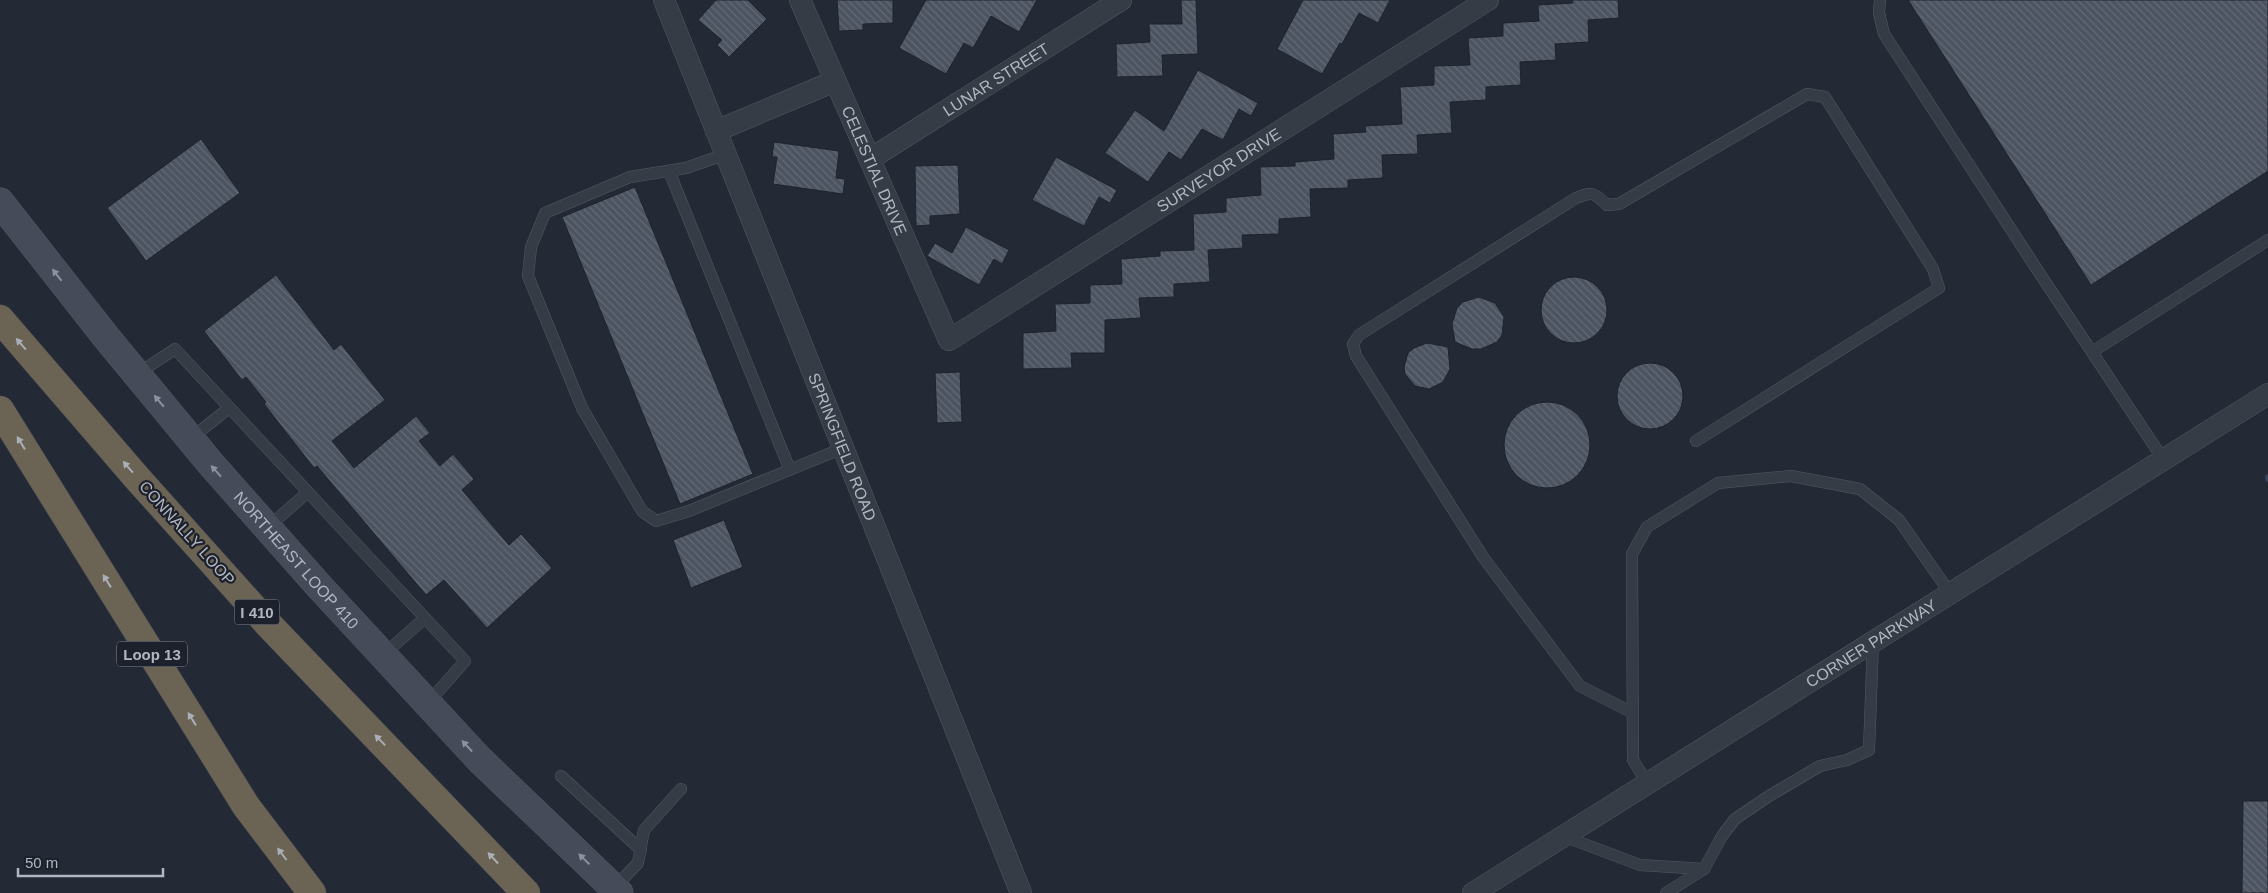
<svg xmlns="http://www.w3.org/2000/svg" width="2268" height="893" viewBox="0 0 2268 893" font-family="Arial,sans-serif">
<defs>
<pattern id="building-back-hatch" width="6" height="6" patternUnits="userSpaceOnUse" patternTransform="scale(1.25)"><rect width="6" height="6" fill="#4c5461"/><path d="M-1 5l2 2M0 0l6 6M5-1l2 2" fill="none" stroke="#636a76"/></pattern>
</defs>
<rect width="100%" height="100%" fill="#232a35"/>
<g fill="none" stroke-linecap="round" stroke-linejoin="round">
<polyline stroke="#3a475c" stroke-width="5.5" points="2268,477 2268,479"/>
</g>
<g fill="url(#building-back-hatch)" stroke="#1e232d">
<polygon points="716,0 748,0 767,19 729,57 717,45 722,40 698,20"/>
<polygon points="837,0 893,0 893,23 863,24 863,30 839,31"/>
<polygon points="926,0 1037,0 1019,32 991,16 973,48 964,43 946,74 899,48"/>
<polygon points="1181,0 1196,0 1198,54 1162,55 1163,76 1117,77 1116,44 1150,42 1149,24 1182,24"/>
<polygon points="1303,0 1390,0 1378,23 1359,13 1342,44 1340,43 1322,74 1277,49"/>
<polygon points="1572,0 1618,0 1619,18 1588,20 1589,42 1555,44 1556,60 1520,62 1521,85 1486,87 1486,100 1450,102 1452,133 1417,135 1418,154 1382,155 1383,178 1348,180 1348,188 1310,189 1311,217 1279,219 1279,234 1242,235 1243,248 1208,250 1210,282 1174,284 1174,297 1139,298 1141,318 1105,320 1105,353 1071,353 1072,368 1023,369 1023,333 1056,331 1055,304 1090,303 1090,285 1122,284 1121,259 1160,256 1160,251 1194,250 1193,214 1226,212 1226,198 1261,195 1260,167 1295,166 1295,162 1334,159 1333,134 1366,132 1365,126 1402,124 1400,87 1434,85 1434,66 1470,65 1468,38 1503,36 1503,23 1539,21 1538,5 1573,3"/>
<polygon points="1908,0 2268,0 2268,171 2091,285"/>
<polygon points="1198,70 1258,103 1251,116 1239,109 1223,140 1202,129 1181,160 1169,152 1148,182 1105,153 1135,110 1164,131"/>
<polygon points="201,139 240,193 146,261 107,208"/>
<polygon points="774,142 839,151 836,178 845,179 843,194 773,184 777,157 772,157"/>
<polygon points="1056,157 1117,190 1110,203 1099,197 1084,226 1032,200"/>
<polygon points="958,165 960,214 930,216 930,225 916,226 915,166"/>
<polygon points="635,187 753,474 680,504 562,217"/>
<polygon points="966,227 1009,250 1002,264 994,259 979,285 927,256 935,243 952,253"/>
<polygon points="276,275 334,350 341,344 385,400 332,441 354,468 416,416 430,433 419,441 440,466 453,454 474,479 462,490 509,545 521,534 552,568 487,628 444,580 426,595 317,466 314,468 264,404 266,402 246,377 242,380 204,331"/>
<circle cx="1574" cy="310" r="33"/>
<polygon points="1479,297 1495,303 1504,317 1502,335 1497,342 1481,349 1472,349 1455,342 1452,324 1457,308 1463,302"/>
<polygon points="1427,343 1448,347 1450,369 1443,382 1429,389 1415,386 1405,374 1404,367 1408,353 1414,348"/>
<circle cx="1650" cy="396" r="33"/>
<polygon points="960,372 962,422 937,423 935,373"/>
<circle cx="1547" cy="445" r="43"/>
<polygon points="724,520 743,567 691,588 673,540"/>
<polygon points="2243,801 2268,801 2268,893 2242,893"/>
</g>
<g fill="none" stroke-linecap="round" stroke-linejoin="round">
<defs>
<g id="service">
<polyline points="1880,0 1879,13 1884,34 2040,274 2163,459"/>
<polyline points="726,154 686,168 630,177 545,213 531,247 528,276 582,408 642,511 656,521 689,511 843,448"/>
<polyline points="669,171 790,470"/>
<polyline points="2092,352 2268,240"/>
<polyline points="137,374 175,349 465,661 428,703"/>
<polyline points="190,439 229,408"/>
<polyline points="267,528 308,492"/>
<polyline points="383,655 425,618"/>
<path d="M1633 713 1580 686 1483 557 1356 356 1353 344 1359 335 1576 198C1593 191 1594 193 1607 205L1619 204 1807 94 1825 97 1933 269 1939 288 1696 441"/>
<polyline points="561,776 641,850"/>
<polyline points="1647,783 1633,760 1632,554 1647,527 1718,483 1791,476 1860,489 1899,520 1950,593"/>
<polyline points="1563,836 1640,865 1704,869"/>
<polyline points="614,888 638,863 644,830 681,789"/>
<polyline points="1666,893 1704,869 1722,836 1735,819 1769,796 1820,766 1847,760 1869,750 1873,642"/>
</g>
<g id="minor">
<path id="s1" d="M664 0 1021 893"/>
<path id="s2" d="M800 0 949 340 1488 0"/>
<polyline points="716,131 835,81"/>
<path id="s3" d="M870 159 1121 0"/>
<path id="s4" d="M1473 893 2268 394"/>
</g>
<g id="secondary">
<path id="s5" d="M0 202 106 337 211 464 318 585 480 760 619 893"/>
</g>
<g id="motorway">
<polyline points="0,319 137,478 268,624 526,893"/>
<polyline points="0,410 246,806 312,893"/>
</g>
</defs>
<use href="#service" stroke="#545a64" stroke-width="12"/>
<use href="#minor" stroke="#545a64" stroke-width="22"/>
<use href="#secondary" stroke="#545a64" stroke-width="29"/>
<use href="#motorway" stroke="#414751" stroke-width="29"/>
<use href="#service" stroke="#363c46" stroke-width="11"/>
<use href="#minor" stroke="#363c46" stroke-width="21"/>
<use href="#secondary" stroke="#454b58" stroke-width="28"/>
<use href="#motorway" stroke="#6b6354" stroke-width="28"/>
</g>
<defs><path id="oneway-solid" d="M-6-.8H1V-3.2L6.5 0L1 3.2V.8H-6Z" transform="scale(1.25)"/></defs>
<g fill="#8b919d">
<use href="#oneway-solid" transform="translate(57 275) rotate(-128)"/>
<use href="#oneway-solid" transform="translate(159 401) rotate(-130)"/>
<use href="#oneway-solid" transform="translate(216 471) rotate(-132)"/>
<use href="#oneway-solid" transform="translate(467 746) rotate(-133)"/>
<use href="#oneway-solid" transform="translate(584 859) rotate(-136)"/>
</g>
<g fill="#aaafb7">
<use href="#oneway-solid" transform="translate(21 344) rotate(-131)"/>
<use href="#oneway-solid" transform="translate(21 443) rotate(-122)"/>
<use href="#oneway-solid" transform="translate(128 467) rotate(-131)"/>
<use href="#oneway-solid" transform="translate(107 581) rotate(-122)"/>
<use href="#oneway-solid" transform="translate(192 719) rotate(-122)"/>
<use href="#oneway-solid" transform="translate(380 740) rotate(-134)"/>
<use href="#oneway-solid" transform="translate(282 854) rotate(-127)"/>
<use href="#oneway-solid" transform="translate(493 858) rotate(-133)"/>
</g>
<g text-anchor="middle" dominant-baseline="central" stroke-width="4.5" stroke-linejoin="round" paint-order="stroke">
<g fill="#1c212b" stroke="#848a95" stroke-width="1">
<rect x="234.5" y="599.5" width="45" height="25" rx="4"/>
<rect x="117" y="641.5" width="70" height="25" rx="4"/>
</g>
<g font-size="15" font-weight="bold" fill="#b1b7c2">
<text x="257" y="612">I 410</text>
<text x="152" y="654">Loop 13</text>
</g>
<g font-size="16" fill="#b1b7c2" stroke="#1c212b">
<text stroke="none"><textPath href="#s3" startOffset="149">LUNAR STREET</textPath></text>
<text stroke="none"><textPath href="#s2" startOffset="186">CELESTIAL DRIVE</textPath></text>
<text stroke="none"><textPath href="#s2" startOffset="690">SURVEYOR DRIVE</textPath></text>
<text stroke="none"><textPath href="#s1" startOffset="481">SPRINGFIELD ROAD</textPath></text>
<text transform="translate(187 533) rotate(48)">CONNALLY LOOP</text>
<text stroke="none"><textPath href="#s5" startOffset="465">NORTHEAST LOOP 410</textPath></text>
<text stroke="none"><textPath href="#s4" startOffset="470">CORNER PARKWAY</textPath></text>
</g>
</g>
<path d="M18 868v8h145v-8" fill="none" stroke="#b1b7c2" stroke-width="2.5"/>
<text x="25" y="868" font-size="15" fill="#b1b7c2" stroke="#1c212b" stroke-width="4" paint-order="stroke">50 m</text>
</svg>
